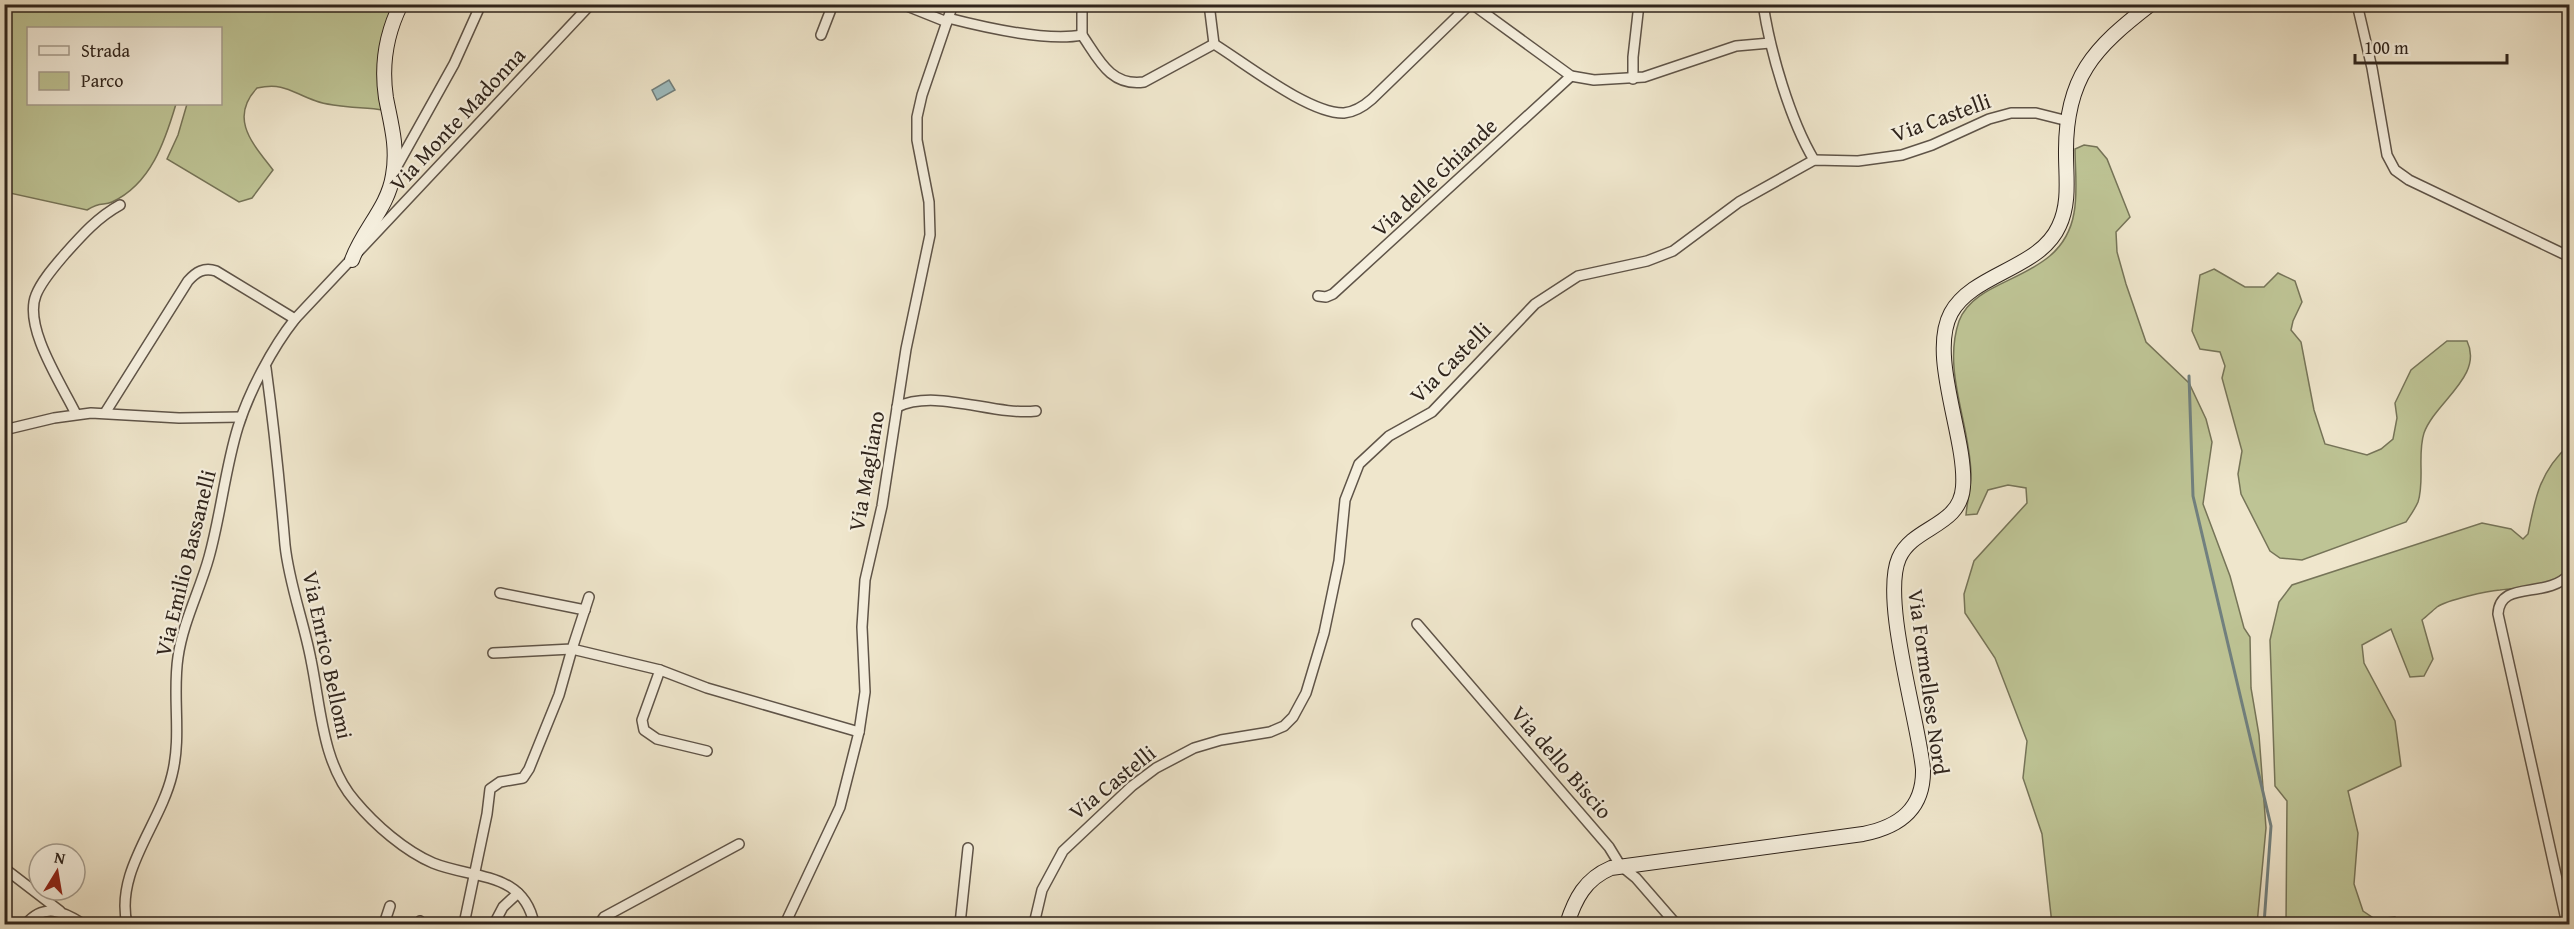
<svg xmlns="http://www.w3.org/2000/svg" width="2574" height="929" viewBox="0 0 2574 929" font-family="'Gentium Book Plus',serif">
<rect width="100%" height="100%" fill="#efe6cc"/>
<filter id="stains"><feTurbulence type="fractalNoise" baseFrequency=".00333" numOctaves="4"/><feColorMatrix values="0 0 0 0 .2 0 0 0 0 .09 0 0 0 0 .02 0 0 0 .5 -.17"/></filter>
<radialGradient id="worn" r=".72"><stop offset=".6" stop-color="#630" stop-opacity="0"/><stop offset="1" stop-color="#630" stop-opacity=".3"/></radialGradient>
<g fill="#bec495" stroke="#767458" stroke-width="1.5">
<path d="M4 5H396C375 47 380 64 383 110 362 107 335 108 316 101 292 93 285 82 257 88 228 119 254 145 273 170L252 198 239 202 167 159 178 135 187 104H220V28H28V104H176C165 141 151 184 112 202 103 206 101 201 87 210L5 192Z"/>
<path d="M2084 145 2097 147 2107 159 2130 217 2116 232 2117 252 2126 284 2146 342 2189 383 2206 419 2212 442 2203 504 2230 576 2244 628 2250 637 2251 688 2259 735 2266 828 2257 924H2052L2042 834 2023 778 2027 741 1995 658 1965 613 1964 594 1974 561 2027 503 2026 488 2008 485 1988 490 1977 514 1966 515C1967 502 1971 488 1971 474 1970 423 1942 371 1959 321 1977 273 2062 283 2074 213 2078 192 2075 169 2075 149Z"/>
<path d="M2214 269 2245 287H2264L2278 273 2295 281 2302 302 2293 321 2291 330 2301 342 2314 410 2325 444 2367 455 2381 449 2393 439 2397 418 2395 403 2411 370 2447 341H2467C2484 376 2435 402 2424 433 2417 454 2425 481 2418 502 2415 509 2410 516 2406 522L2302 560 2280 558 2270 551 2241 494 2238 474 2242 451 2222 378 2225 366 2220 352 2200 349 2192 331 2200 275Z"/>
<path d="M2569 445 2570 568C2553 592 2526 587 2500 590 2487 591 2447 600 2437 607 2432 611 2427 616 2422 620L2433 659 2424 676 2410 677 2391 629 2362 645 2364 663 2395 721 2401 766 2348 791 2358 833 2354 884 2363 911 2375 919 2395 917 2401 924H2286L2287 801 2275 786 2270 640 2279 602 2292 585 2482 523 2511 529 2523 539 2528 534C2535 498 2540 471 2569 445Z"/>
</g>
<polygon fill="#9dbdc1" stroke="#71807f" stroke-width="1.5" points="669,80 675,90 657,100 652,90"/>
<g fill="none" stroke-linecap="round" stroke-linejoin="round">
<polyline stroke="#71807f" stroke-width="3" points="2189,376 2193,496 2271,826 2264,924"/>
<defs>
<g id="street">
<polyline points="902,4 947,22"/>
<polyline points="1209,4 1214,44"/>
<polyline points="1472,4 1571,76 1594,80 1644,77 1736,46 1770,43"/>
<path d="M1763 4C1770 51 1790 120 1814 160"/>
<polyline points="2357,4 2372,68 2387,155 2395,170 2409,180 2570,257"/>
<path d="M948 18C983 27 1046 42 1082 35 1098 58 1110 87 1144 82L1214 44C1245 63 1309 114 1344 113 1355 112 1364 106 1372 99L1470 4"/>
<polyline points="821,35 833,4"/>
<polyline points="1082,35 1082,4"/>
<polyline points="1633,79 1633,57 1639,4"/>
<polyline points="396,168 454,64 481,4"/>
<polyline points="1318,296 1326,297 1333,294 1571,76"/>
<path d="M266 368C274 427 280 486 285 545 289 584 304 622 311 660 321 708 322 763 355 801 375 825 405 851 433 863 472 879 524 871 534 924"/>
<path d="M897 407C936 388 993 416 1036 411"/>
<path d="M105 413 188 281C196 272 204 267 216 271L295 319"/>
<path d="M76 414C62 385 23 327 36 295 42 280 55 266 65 254 82 235 98 217 120 205"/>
<polyline points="4,430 54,418 91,413 179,418 241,417"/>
<polyline points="500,593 585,610"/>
<polyline points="1417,624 1609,847 1620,865 1636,878 1676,924"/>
<polyline points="493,653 572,649 589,597"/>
<polyline points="660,670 707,688 859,732"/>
<polyline points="4,868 60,911"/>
<polyline points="420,921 422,924"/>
<path d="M26 924C44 903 63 911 83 924"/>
<path d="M127 924C115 871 160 825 172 775 182 736 172 696 178 657 183 622 200 590 209 557 221 514 225 469 238 427 249 392 272 348 295 319L591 4"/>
<polyline points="384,924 390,906"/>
<polyline points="464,924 487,814 490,789 500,782 523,778 529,769 559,695 572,649 660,670 642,720 644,730 657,739 707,751"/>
<polyline points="494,924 503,907 518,893"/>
<polyline points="599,924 604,917 739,844"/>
<polyline points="785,924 840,807 859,732 865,692 862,627 865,580 882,506 906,349 930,235 929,202 917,140 917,117 922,95 953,4"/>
<polyline points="960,924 968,848"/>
<polyline points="1034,924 1042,890 1063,851 1132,786 1156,768 1194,748 1221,740 1270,732 1284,726 1293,717 1306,693 1324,633 1339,561 1345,500 1359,464 1389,436 1432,412 1535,304 1578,276 1647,261 1673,251 1739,202 1814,160 1858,161 1902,155 1932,145 1989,119 2011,113 2036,113 2068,121"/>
<path d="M2567 924 2498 614C2500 579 2546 600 2570 574"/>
</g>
<g id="secondary">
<path d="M352 260C363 229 388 208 393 175 398 147 391 124 386 98 381 65 386 34 401 4"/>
<path d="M1567 924C1575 899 1585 879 1611 868L1863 834C1899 827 1924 809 1923 769 1918 719 1881 599 1899 558 1913 526 1960 527 1963 487 1967 438 1928 356 1951 313 1973 273 2040 269 2059 226 2070 203 2066 178 2066 154 2065 77 2094 48 2151 4"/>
</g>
</defs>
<use href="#street" stroke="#5f5448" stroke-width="12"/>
<use href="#secondary" stroke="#2f241c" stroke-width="16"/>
<use href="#street" stroke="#f5efde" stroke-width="9"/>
<use href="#secondary" stroke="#f5efde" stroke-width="14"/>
</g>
<g text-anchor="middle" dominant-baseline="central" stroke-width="4.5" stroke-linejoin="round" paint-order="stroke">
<g font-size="22" fill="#2f241c" stroke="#f5efde">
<text transform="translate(1941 117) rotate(-20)">Via Castelli</text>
<text transform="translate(457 119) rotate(-47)">Via Monte Madonna</text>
<text transform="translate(1434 177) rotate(-43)">Via delle Ghiande</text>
<text transform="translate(1450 362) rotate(-45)">Via Castelli</text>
<text transform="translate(866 471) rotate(-80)">Via Magliano</text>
<text transform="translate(185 563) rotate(-76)">Via Emilio Bassanelli</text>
<text transform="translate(328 655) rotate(78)">Via Enrico Bellomi</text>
<text transform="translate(1929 682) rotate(82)">Via Formellese Nord</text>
<text transform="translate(1562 762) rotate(49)">Via dello Biscio</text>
<text transform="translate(1112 782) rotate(-39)">Via Castelli</text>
</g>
</g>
<rect width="2574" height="929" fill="none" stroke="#efe6cc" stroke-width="24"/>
<rect x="6" y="6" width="2562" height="917" fill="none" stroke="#2f241c" stroke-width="3"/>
<rect x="12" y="12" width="2550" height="905" fill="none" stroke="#2f241c" stroke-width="1.5"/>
<rect x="27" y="27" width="195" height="78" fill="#f5efde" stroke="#a69e90" stroke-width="1.5"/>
<rect x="39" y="46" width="30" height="9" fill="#f5efde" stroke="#a69e90" stroke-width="1.5"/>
<text x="81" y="57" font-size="18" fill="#2f241c">Strada</text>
<rect x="39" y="72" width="30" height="18" fill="#bec495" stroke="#a69e90" stroke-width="1.5"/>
<text x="81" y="87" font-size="18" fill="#2f241c">Parco</text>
<g transform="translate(57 872) rotate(11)"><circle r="28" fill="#f5efde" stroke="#a69e90" stroke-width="1.5"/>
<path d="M0-4.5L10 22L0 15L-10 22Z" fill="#8f2418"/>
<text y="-9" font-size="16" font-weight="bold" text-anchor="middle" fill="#2f241c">N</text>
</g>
<path d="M2355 54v9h152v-9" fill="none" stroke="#2f241c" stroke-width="3"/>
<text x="2364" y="54" font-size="18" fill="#2f241c" stroke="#f5efde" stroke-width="4.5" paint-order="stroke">100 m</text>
<rect width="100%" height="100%" filter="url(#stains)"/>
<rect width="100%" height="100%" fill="url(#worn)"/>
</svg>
